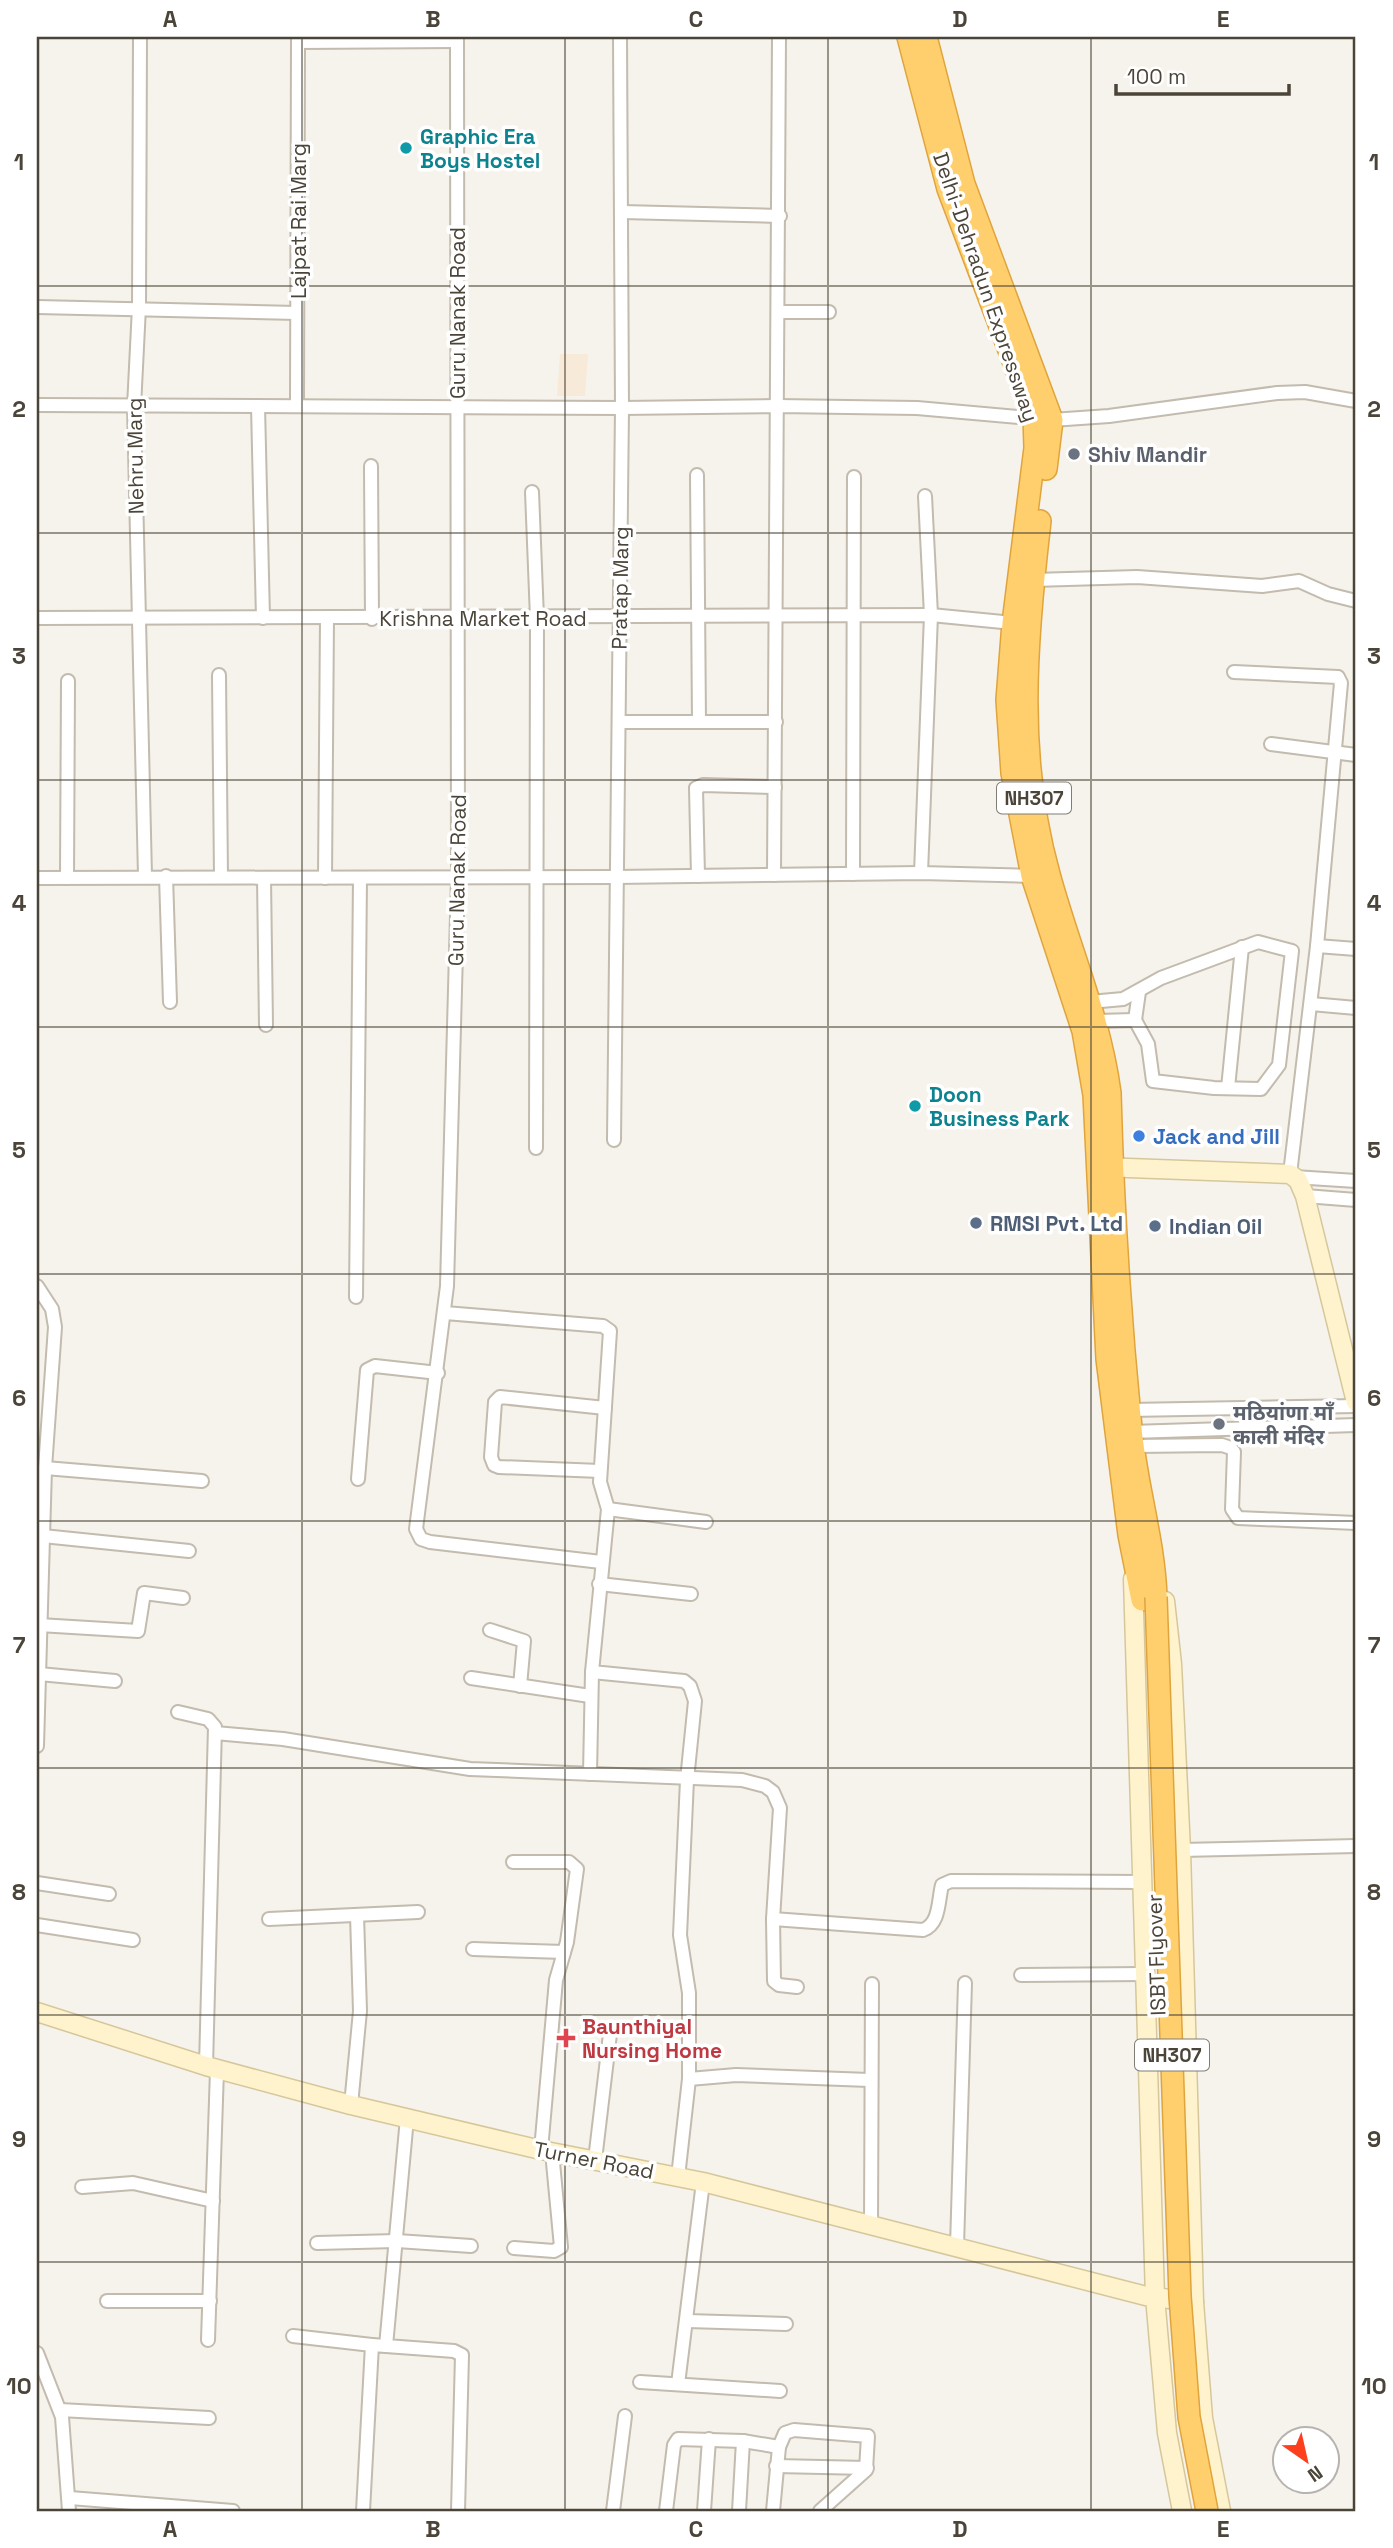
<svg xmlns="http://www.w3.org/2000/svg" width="1393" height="2548" viewBox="0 0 1393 2548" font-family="'Space Grotesk','Noto Sans Devanagari',sans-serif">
<rect width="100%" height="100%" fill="#f6f3ec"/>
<polygon fill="#f7ead8" points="560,354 588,354 585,396 557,396"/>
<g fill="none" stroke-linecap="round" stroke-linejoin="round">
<defs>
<g id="street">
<polyline points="140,37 139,307 134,407 145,876"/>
<polyline points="457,37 458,878 447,1286 416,1529 421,1539 430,1542 601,1562"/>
<polyline points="298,42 457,41"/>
<polyline points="622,212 780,216"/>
<polyline points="37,307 297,313"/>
<polyline points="779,312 829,312"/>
<polyline points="37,405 622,408 778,406 917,408 1052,420 1109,416 1277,393 1305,392 1356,401"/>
<polyline points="297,405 298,37"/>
<polyline points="258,406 263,618"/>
<polyline points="371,466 372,619"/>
<polyline points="697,475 699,722"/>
<polyline points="532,492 537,618 536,1148"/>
<polyline points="1033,580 1137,577 1262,586 1299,581 1328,594 1356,601"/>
<polyline points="37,618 931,615 1013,623"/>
<polyline points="1234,672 1338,677 1341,683 1317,946 1290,1174"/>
<polyline points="219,675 221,877"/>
<polyline points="619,722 776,722"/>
<polyline points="1271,744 1356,755"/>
<polyline points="921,873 931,615 925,496"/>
<polyline points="853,874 854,477"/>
<polyline points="774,875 779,37"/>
<polyline points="166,876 170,1002"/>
<polyline points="698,876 696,788 703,785 775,787"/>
<polyline points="37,878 616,877 921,873 1032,876"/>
<polyline points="67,878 68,681"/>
<polyline points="264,878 266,1025"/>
<polyline points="325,878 327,617"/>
<polyline points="1317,946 1356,949"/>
<polyline points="1090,1002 1123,999 1161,978 1258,942 1292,951 1279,1065 1261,1089 1214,1088 1153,1081 1148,1044 1135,1020 1096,1021"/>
<polyline points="1311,1004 1356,1008"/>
<polyline points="1135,1020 1139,992"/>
<polyline points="1228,1088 1242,947"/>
<polyline points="614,1140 622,408 620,37"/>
<polyline points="1294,1177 1356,1181"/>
<polyline points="1305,1196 1356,1200"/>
<polyline points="37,1286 52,1309 55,1327 45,1468 37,1746"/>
<polyline points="356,1297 360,878"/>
<polyline points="445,1313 603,1326 610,1331 600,1482 608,1509 592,1672 684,1681 690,1686 695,1701 687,1780 680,1935 689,1993 689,2079 678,2177"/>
<polyline points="1129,1410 1356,1406"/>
<polyline points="1131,1432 1356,1425"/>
<polyline points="1134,1446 1222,1445 1231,1448 1234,1452 1232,1509 1238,1518 1356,1523"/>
<polyline points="45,1468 202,1481"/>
<polyline points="600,1471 499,1467 494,1465 491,1457 495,1402 500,1397 605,1408"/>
<polyline points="358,1479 367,1370 375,1366 438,1373"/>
<polyline points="608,1509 706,1522"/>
<polyline points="43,1536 189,1551"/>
<polyline points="599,1584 691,1594"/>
<polyline points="39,1625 138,1631 144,1593 183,1598"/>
<polyline points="490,1630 524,1641 520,1686"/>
<polyline points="39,1674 115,1681"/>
<polyline points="471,1678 590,1696"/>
<polyline points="178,1712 208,1719 215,1727 206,2066"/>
<polyline points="215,1733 283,1739 470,1769 742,1780 765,1786 773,1792 780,1808 773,1919"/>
<polyline points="590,1774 592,1672"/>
<polyline points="1181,1850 1356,1846"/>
<polyline points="513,1862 569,1862 577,1869 567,1942 556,1980 541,2150"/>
<polyline points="37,1883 109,1894"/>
<polyline points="269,1919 418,1912"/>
<polyline points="37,1925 133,1940"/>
<polyline points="473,1949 564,1952"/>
<polyline points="1021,1975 1145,1974"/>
<path d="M797 1987 779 1985 774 1981 773 1919 923 1930C940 1924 938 1901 942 1885L951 1881 1142 1882"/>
<polyline points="689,2079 736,2075 869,2080"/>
<polyline points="351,2105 360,2011 357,1915"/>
<polyline points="407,2118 386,2346 454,2351 462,2355 458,2511"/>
<polyline points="595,2160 610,2034"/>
<polyline points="82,2187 133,2183 213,2201"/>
<polyline points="871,2225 872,1984"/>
<polyline points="317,2243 397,2241 471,2246"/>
<polyline points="957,2246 965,1983"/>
<polyline points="514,2248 554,2251 561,2247 552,2152"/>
<polyline points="107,2301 210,2301"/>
<polyline points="687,2321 786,2324"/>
<polyline points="293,2336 372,2345"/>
<polyline points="208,2340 217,2070"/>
<polyline points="37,2353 62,2417 69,2511"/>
<polyline points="640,2382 780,2391"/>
<polyline points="678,2384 703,2182"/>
<polyline points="60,2410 209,2418"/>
<polyline points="776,2466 867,2468"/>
<polyline points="70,2498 233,2511"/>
<polyline points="363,2511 372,2345 386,2346"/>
<polyline points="613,2511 625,2416"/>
<polyline points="666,2511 674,2445 678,2439 743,2441 779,2447"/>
<polyline points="704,2511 709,2439"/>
<polyline points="739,2511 743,2441"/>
<polyline points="773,2511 779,2447 785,2433 794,2430 868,2436 866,2470 820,2511"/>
</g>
<g id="secondary">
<polyline points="1101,1167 1290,1174 1298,1180 1305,1196 1356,1402"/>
<polyline points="1133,1579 1155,2297 1167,2433 1182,2511"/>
<polyline points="1165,1601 1172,1664 1181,1850 1194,2302 1203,2418 1221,2511"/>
<polyline points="37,2012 206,2066 351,2105 541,2150 703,2182 1146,2296 1194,2302"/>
</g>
<g id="highway">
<polyline points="908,37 948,189 1034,416 1035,448 1013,623 1007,700 1012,773 1032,876 1083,1031 1094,1095 1107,1359 1129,1535 1142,1600"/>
<polyline points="926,37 964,184 1052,420 1046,469"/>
<path d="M1040 521C1026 640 1016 757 1049 874 1069 948 1100 1017 1110 1093 1113 1205 1120 1317 1131 1428 1136 1485 1154 1539 1156 1597"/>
</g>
</defs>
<use href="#street" stroke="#c2bbae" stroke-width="16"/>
<use href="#secondary" stroke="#d6c79b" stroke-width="21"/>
<use href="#highway" stroke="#e0a43c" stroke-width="24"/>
<use href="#street" stroke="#fff" stroke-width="12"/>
<use href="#secondary" stroke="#fff3cd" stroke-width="18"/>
<use href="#highway" stroke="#ffcf6e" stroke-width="21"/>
<defs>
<polyline id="highway-bridge" points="1156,1597 1180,2296 1189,2417 1207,2511"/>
</defs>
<use href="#highway-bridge" stroke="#e0a43c" stroke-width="24" stroke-linecap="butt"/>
<use href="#highway-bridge" stroke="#ffcf6e" stroke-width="21"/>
</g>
<path fill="none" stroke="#4b4439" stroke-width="2" stroke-opacity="0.55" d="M302 37V2511M565 37V2511M828 37V2511M1091 37V2511M37 286H1356M37 533H1356M37 780H1356M37 1027H1356M37 1274H1356M37 1521H1356M37 1768H1356M37 2015H1356M37 2262H1356"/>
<g fill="#0f9aa8" stroke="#fff" stroke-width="2.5">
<circle cx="406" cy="148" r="7"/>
<circle cx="915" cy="1106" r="7"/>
</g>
<g fill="#6b7280" stroke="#fff" stroke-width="2.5">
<circle cx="1074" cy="454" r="7"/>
<circle cx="1219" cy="1424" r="7"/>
</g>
<circle fill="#3f7fe0" stroke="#fff" stroke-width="2.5" cx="1139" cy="1136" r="7"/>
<g fill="#5c6f8a" stroke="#fff" stroke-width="2.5">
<circle cx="976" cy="1223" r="7"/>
<circle cx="1155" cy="1226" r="7"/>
</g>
<path fill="#e0444e" stroke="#fff" stroke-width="2.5" d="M562.5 2027.5h7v7h7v7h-7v7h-7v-7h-7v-7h7z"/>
<g text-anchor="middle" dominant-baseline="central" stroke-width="7" stroke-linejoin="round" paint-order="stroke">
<g fill="#fff" stroke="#817c74" stroke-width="2">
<rect x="997" y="782.5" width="74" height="31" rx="5"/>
<rect x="1135" y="2039.5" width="74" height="31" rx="5"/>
</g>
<g font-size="19" font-weight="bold" fill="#4b4439">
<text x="1034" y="798">NH307</text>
<text x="1172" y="2055">NH307</text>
</g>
<g font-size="21" font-weight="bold" fill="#0d838f" stroke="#fff" text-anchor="start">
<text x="420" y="136">Graphic Era<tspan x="420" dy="24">Boys Hostel</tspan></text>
<text x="929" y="1094">Doon<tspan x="929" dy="24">Business Park</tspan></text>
</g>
<g font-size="21" fill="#4b4439" stroke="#fff">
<text transform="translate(298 221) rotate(-90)">Lajpat Rai Marg</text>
<text transform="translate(986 287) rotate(71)">Delhi-Dehradun Expressway</text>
<text transform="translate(457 313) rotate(-90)">Guru Nanak Road</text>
<text transform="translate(135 456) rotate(-91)">Nehru Marg</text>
<text transform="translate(620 588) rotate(-89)">Pratap Marg</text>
<text x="483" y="618">Krishna Market Road</text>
<text transform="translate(457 880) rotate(-89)">Guru Nanak Road</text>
<text transform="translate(1156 1955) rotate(-92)">ISBT Flyover</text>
<text transform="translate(594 2160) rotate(11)">Turner Road</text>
</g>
<g font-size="21" font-weight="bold" fill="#5b616d" stroke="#fff" text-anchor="start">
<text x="1088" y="454">Shiv Mandir</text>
<text x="1233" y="1412">मठियांणा माँ<tspan x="1233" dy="24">काली मंदिर</tspan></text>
</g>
<g font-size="21" font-weight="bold" fill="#366cbe" stroke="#fff" text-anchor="start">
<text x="1153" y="1136">Jack and Jill</text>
</g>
<g font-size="21" font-weight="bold" fill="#4e5e75" stroke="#fff" text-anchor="start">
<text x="990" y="1223">RMSI Pvt. Ltd</text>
<text x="1169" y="1226">Indian Oil</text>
</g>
<g font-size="21" font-weight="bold" fill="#be3a42" stroke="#fff" text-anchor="start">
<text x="582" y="2026">Baunthiyal<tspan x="582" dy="24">Nursing Home</tspan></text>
</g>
</g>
<rect width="1393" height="2548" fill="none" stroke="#ffffff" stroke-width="77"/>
<g transform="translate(1306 2460) rotate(146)"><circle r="33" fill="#ffffff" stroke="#b7b4b0" stroke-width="2"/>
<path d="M0-5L12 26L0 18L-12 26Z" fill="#fc3f1d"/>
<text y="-10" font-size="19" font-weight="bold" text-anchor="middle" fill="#4b4439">N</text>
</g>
<path d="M1116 84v10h173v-10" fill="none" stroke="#4b4439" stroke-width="3.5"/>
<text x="1127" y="84" font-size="21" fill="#4b4439" stroke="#ffffff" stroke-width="5" paint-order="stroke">100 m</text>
<rect x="38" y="38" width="1316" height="2472" fill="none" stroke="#4b4439" stroke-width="2.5"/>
<g font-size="23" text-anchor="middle" font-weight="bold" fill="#4b4439">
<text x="170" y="27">A</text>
<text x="433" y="27">B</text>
<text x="696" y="27">C</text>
<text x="960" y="27">D</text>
<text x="1223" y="27">E</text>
<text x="19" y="170">1</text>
<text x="1374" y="170">1</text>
<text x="19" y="417">2</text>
<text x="1374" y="417">2</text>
<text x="19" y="664">3</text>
<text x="1374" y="664">3</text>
<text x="19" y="911">4</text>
<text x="1374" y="911">4</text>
<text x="19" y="1158">5</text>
<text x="1374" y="1158">5</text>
<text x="19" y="1406">6</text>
<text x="1374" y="1406">6</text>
<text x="19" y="1653">7</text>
<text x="1374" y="1653">7</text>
<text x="19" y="1900">8</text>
<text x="1374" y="1900">8</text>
<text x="19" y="2147">9</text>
<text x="1374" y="2147">9</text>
<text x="19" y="2394">10</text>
<text x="1374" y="2394">10</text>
<text x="170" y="2537">A</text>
<text x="433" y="2537">B</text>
<text x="696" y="2537">C</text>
<text x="960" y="2537">D</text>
<text x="1223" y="2537">E</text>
</g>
</svg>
